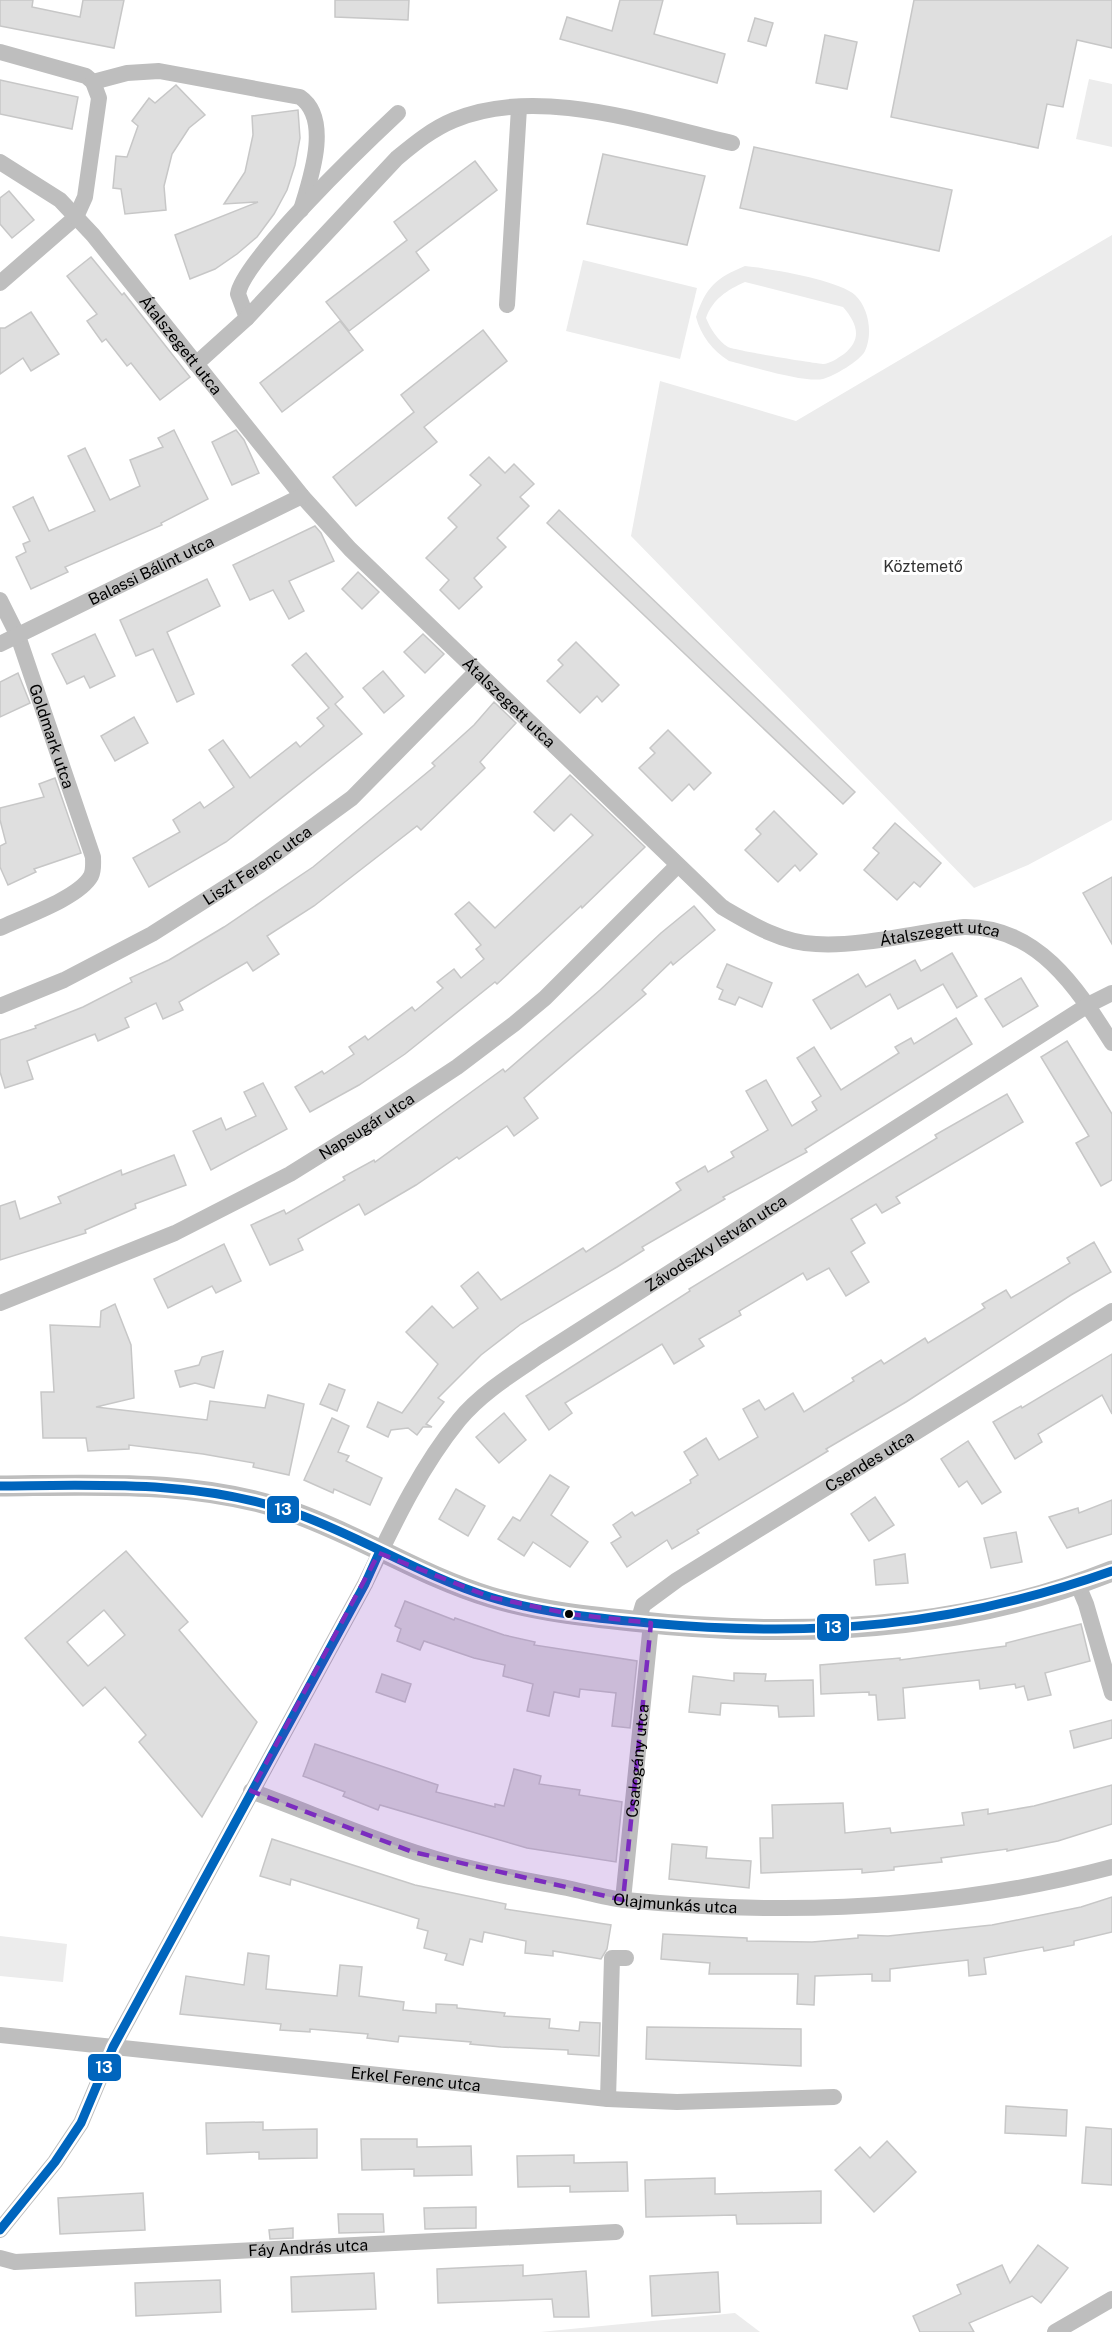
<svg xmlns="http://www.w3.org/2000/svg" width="1112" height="2332" viewBox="0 0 1112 2332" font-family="'Public Sans',sans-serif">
<rect width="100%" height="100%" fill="#fff"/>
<g fill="#ececec" fill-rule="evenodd">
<polygon points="1089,79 1112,84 1112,147 1076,139"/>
<polygon points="1112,235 1112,820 1028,865 974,888 631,536 660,381 796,421"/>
<polygon points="583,260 697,288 680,359 566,331"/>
<path d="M745 266C767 268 840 280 855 295 869 308 873 334 865 351 860 361 834 376 823 379 805 383 750 366 729 361 712 350 701 336 696 317 706 287 716 278 745 266ZM745 282 843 307C857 323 863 339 844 354 838 358 831 363 824 364 817 364 733 350 728 347 718 341 710 328 706 318 713 299 727 290 745 282Z"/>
<polygon points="0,1936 67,1944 63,1982 0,1976"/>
<polygon points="735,2313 760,2332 540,2332"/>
</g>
<g fill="#dfdfdf" stroke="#c7c7c7" stroke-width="1.5" fill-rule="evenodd">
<polygon points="0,0 33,0 32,7 80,17 83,0 124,0 114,48 0,26"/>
<polygon points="335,0 409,0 408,20 335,17"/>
<polygon points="620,0 663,0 654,34 725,54 717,83 560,39 567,17 612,31"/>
<polygon points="914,0 1112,0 1112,48 1077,40 1063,107 1047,104 1038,148 891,117"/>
<polygon points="755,18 773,23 766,46 748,41"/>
<polygon points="825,35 857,42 847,89 816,83"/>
<polygon points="0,80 78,97 72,129 0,114"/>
<polygon points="176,85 205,115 189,128 172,154 164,186 166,210 125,214 121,189 113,188 116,156 127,157 138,126 132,121 149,98 155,103"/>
<polygon points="298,110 300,138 295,165 287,190 274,214 257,237 237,254 215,269 190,279 175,235 258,202 224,204 245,172 253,135 252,116"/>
<polygon points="754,147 952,190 939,251 740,208"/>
<polygon points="603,154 705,176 687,245 587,224"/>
<polygon points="475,161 497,190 416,252 429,270 349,331 326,302 407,240 394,222"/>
<polygon points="9,191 34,220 12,238 0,224 0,198"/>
<polygon points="91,257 122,295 124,293 190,377 160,400 131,363 127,366 106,339 102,342 87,321 97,314 67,276"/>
<polygon points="31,312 59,354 31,371 23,358 0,374 0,328 5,328"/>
<polygon points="340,321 363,350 282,412 260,383"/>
<polygon points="483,330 507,361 424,427 437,442 356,506 333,477 414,412 401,395"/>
<polygon points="174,430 208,499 161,523 162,525 65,567 68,572 31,589 16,557 26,552 23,544 30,541 13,507 33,497 49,531 95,511 68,456 85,448 110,500 140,486 130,460 163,447 158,438"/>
<polygon points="236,430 244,440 259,473 232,485 212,442"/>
<polygon points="489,457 505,473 514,464 534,484 520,497 529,506 497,538 506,547 474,578 482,587 459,609 440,590 449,580 426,558 457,527 448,518 481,485 470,475"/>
<polygon points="559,510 855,792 843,804 547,523"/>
<polygon points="315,526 321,533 334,561 289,581 304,611 289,619 273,590 250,600 233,565"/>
<polygon points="358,572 379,592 362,609 342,589"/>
<polygon points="207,579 220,606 167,632 194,694 177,702 153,649 136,656 120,620"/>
<polygon points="95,634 115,676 90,688 84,676 67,684 52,654"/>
<polygon points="423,634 444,654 425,673 404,652"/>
<polygon points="576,642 619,685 602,702 597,696 580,713 547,681 563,665 558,660"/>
<polygon points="306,653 343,697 335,704 362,734 226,842 149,887 133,858 180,832 173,820 200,802 204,808 234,787 209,750 223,740 250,778 296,742 300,747 324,726 317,718 329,708 292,665"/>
<polygon points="383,671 404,696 384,713 363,688"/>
<polygon points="18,673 30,703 0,717 0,682"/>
<polygon points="494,702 516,723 480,762 485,768 421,830 417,826 314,906 267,936 279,954 253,971 247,962 179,1002 183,1010 163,1019 156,1003 125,1018 129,1027 98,1041 95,1034 27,1061 33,1079 5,1088 0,1072 0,1040 36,1028 35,1026 83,1007 132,982 130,978 169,960 224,927 313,867 435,766 432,763 474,725"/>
<polygon points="134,717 148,743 115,761 101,736"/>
<polygon points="668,730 711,773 694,790 689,784 672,801 639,768 655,753 650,748"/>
<polygon points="570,775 645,847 582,908 581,906 497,984 495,982 405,1054 359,1085 310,1112 295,1087 322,1071 324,1074 354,1054 349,1047 365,1036 368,1040 412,1007 415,1011 443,988 437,982 454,969 461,978 484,959 476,949 481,945 455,914 469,902 495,928 593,835 571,814 554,831 534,812"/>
<polygon points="55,778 81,853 34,869 36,872 8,885 0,867 0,846 6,843 0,820 0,808 44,797 39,784"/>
<polygon points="774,811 817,854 800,871 795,865 778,882 745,850 761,834 756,829"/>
<polygon points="895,823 941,863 920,887 914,882 897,900 864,870 879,853 873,848"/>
<polygon points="1112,877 1112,944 1083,893"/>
<polygon points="694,906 715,930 673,965 671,962 642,990 646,994 524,1098 538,1118 514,1136 507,1126 459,1159 457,1157 416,1185 365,1215 359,1204 298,1239 303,1250 270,1265 251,1225 284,1210 286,1214 345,1180 343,1177 374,1160 375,1162 503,1069 505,1072 600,990 661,933"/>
<polygon points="952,953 977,996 957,1008 943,984 898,1009 890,994 831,1029 813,1000 858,974 866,987 915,960 921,971"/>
<polygon points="727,964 772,983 762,1007 739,997 735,1005 719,999 723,990 717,987"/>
<polygon points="1021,978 1038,1006 1003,1027 985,999"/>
<polygon points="956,1018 972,1044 805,1149 807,1152 723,1197 725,1199 642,1247 644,1250 617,1267 521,1324 481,1355 438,1398 444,1402 426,1424 432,1427 423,1427 417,1435 408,1428 391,1430 388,1437 367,1427 378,1402 402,1413 438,1364 406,1332 432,1306 453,1328 478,1308 461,1286 478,1272 501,1300 583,1248 586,1252 681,1190 676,1183 705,1166 708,1172 734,1157 731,1152 768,1130 746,1091 766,1080 792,1126 817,1110 812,1102 821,1096 797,1058 814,1047 841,1090 899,1053 895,1047 911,1038 914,1044"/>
<polygon points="1067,1041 1112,1114 1112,1180 1101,1186 1076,1143 1089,1136 1041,1057"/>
<polygon points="263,1083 287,1129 211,1170 193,1131 221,1118 226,1130 256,1116 244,1092"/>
<polygon points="1007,1094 1023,1122 896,1197 900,1203 882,1213 876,1204 851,1219 865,1243 851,1252 869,1282 846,1296 829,1268 807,1280 803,1273 739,1311 741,1315 699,1339 704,1346 674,1364 662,1344 565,1403 572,1413 549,1430 526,1396 690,1291 689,1289 937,1138 935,1135"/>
<polygon points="174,1155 186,1185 135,1204 136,1208 85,1230 86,1233 0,1260 0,1206 15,1201 20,1219 61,1203 58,1197 121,1170 122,1175"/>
<polygon points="1094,1242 1111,1272 1071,1295 906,1402 826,1449 828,1451 697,1530 699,1533 672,1549 667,1540 627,1567 611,1543 621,1537 613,1525 632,1512 635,1516 691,1483 690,1480 698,1475 684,1452 706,1438 719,1460 758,1437 743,1409 759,1400 765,1410 793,1393 804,1412 854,1381 852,1378 881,1360 884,1364 925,1338 928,1343 985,1308 982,1304 1006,1290 1011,1298 1070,1263 1067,1258"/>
<polygon points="224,1244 241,1281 216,1293 212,1286 168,1308 154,1279"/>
<polygon points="115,1304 131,1345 134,1398 96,1407 207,1420 210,1401 265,1408 268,1395 304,1404 289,1475 253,1467 254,1463 203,1454 129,1445 129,1449 88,1451 86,1438 43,1438 41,1392 54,1392 50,1325 100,1327 101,1311"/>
<polygon points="223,1351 214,1388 195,1383 180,1387 175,1371 199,1365 202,1357"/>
<polygon points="1112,1354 1112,1414 1102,1395 1038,1434 1042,1442 1015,1459 993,1422 1021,1406 1022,1408"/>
<polygon points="329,1384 345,1390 337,1411 320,1404"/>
<polygon points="504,1413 526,1440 499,1463 476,1437"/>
<polygon points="332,1418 349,1426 338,1452 349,1456 346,1461 382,1478 370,1505 334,1489 333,1493 304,1480"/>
<polygon points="968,1441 1001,1492 982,1504 967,1481 959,1487 941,1459"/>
<polygon points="550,1475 569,1487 551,1515 588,1542 570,1567 533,1542 524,1556 498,1539 513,1517 520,1521"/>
<polygon points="456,1489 485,1506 468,1536 439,1519"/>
<polygon points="875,1497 894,1525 869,1541 851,1514"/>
<polygon points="1112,1500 1112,1534 1067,1548 1049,1517 1078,1508 1079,1513"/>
<polygon points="1016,1532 1022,1562 991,1568 984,1538"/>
<path d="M126 1551 188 1622 179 1630 257 1722 202 1817 139 1742 146 1735 105 1687 83 1706 25 1638ZM104 1610 125 1635 88 1666 67 1642Z"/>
<polygon points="905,1554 908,1583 876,1585 874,1560"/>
<polygon points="405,1601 454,1620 455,1618 504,1635 535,1642 534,1645 637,1661 630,1728 612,1726 616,1693 580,1689 579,1697 554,1692 549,1716 527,1711 533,1684 503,1676 505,1665 474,1658 424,1641 420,1650 397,1641 401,1629 395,1626"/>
<polygon points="1081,1624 1090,1661 1045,1673 1051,1695 1028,1700 1024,1686 1016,1688 1015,1684 980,1689 979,1680 903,1688 905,1718 878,1720 876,1695 869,1695 869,1692 821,1694 820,1665 900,1658 900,1660 1006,1646 1006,1643"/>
<polygon points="734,1673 766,1674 765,1681 813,1680 814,1716 779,1717 778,1706 721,1703 720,1715 689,1712 693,1676 734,1681"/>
<polygon points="382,1674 411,1684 405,1702 376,1692"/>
<polygon points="1112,1720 1112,1738 1074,1748 1070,1731"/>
<polygon points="315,1744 438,1785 436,1792 495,1807 495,1804 504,1806 514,1769 541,1776 539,1784 580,1790 579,1795 622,1802 616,1862 527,1848 380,1805 378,1810 343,1796 345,1792 303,1776"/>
<polygon points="1112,1785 1112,1824 1058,1841 1007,1851 1007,1849 941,1858 942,1862 894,1867 894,1870 862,1873 862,1869 761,1873 760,1838 773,1838 772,1805 843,1803 845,1833 890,1828 891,1833 964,1825 962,1813 988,1809 988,1814 1034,1806"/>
<polygon points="272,1839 415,1885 506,1904 505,1909 611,1925 607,1949 601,1959 553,1951 553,1956 525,1953 526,1941 484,1932 482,1942 470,1939 463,1965 445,1960 447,1954 424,1948 428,1931 417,1928 419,1919 291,1879 290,1885 260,1876"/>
<polygon points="672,1844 707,1847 706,1858 751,1861 749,1888 669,1879"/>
<polygon points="1112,1897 1112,1932 1074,1941 1074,1945 1044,1951 1043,1947 984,1958 986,1974 969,1976 968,1960 890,1969 890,1981 872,1981 872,1974 815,1976 814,2005 797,2004 798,1974 709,1974 710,1963 661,1959 663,1934 747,1938 747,1941 812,1942 858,1938 858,1935 888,1936 992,1925 1081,1907"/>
<polygon points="248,1953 269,1956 266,1989 337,1996 340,1965 362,1967 359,1996 404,2002 403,2010 436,2013 436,2004 457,2005 457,2008 505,2013 504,2016 550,2019 549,2028 579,2031 580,2022 600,2023 599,2056 568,2054 568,2050 501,2047 470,2044 471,2042 399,2036 398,2042 367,2038 368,2034 310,2029 310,2032 280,2030 281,2024 180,2014 186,1976 244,1985"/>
<polygon points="647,2027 801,2029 801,2066 646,2059"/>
<polygon points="1006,2106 1067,2110 1066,2136 1005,2133"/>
<polygon points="263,2122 263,2130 317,2129 317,2158 259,2159 259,2152 207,2154 206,2123"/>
<polygon points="1086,2127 1112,2129 1112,2185 1082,2183"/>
<polygon points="361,2139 417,2139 417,2147 471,2146 472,2175 414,2176 414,2169 362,2170"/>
<polygon points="887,2141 916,2172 874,2212 835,2170 860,2147 870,2158"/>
<polygon points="574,2155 574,2163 627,2162 628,2191 570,2192 570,2186 518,2187 517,2156"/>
<polygon points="715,2178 715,2194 821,2191 821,2223 737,2224 736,2215 646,2217 645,2180"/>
<polygon points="143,2193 145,2230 60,2234 58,2198"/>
<polygon points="476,2207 476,2228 425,2229 424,2208"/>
<polygon points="338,2214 383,2214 384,2232 339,2233"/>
<polygon points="293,2228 293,2238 270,2239 269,2230"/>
<polygon points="1038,2245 1068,2268 1041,2303 1032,2296 969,2323 974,2332 920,2332 913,2316 961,2294 957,2285 1002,2265 1010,2283"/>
<polygon points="523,2265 523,2276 586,2271 589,2317 554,2317 552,2299 438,2303 437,2269"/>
<polygon points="718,2272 720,2312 652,2316 650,2276"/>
<polygon points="374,2273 376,2309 292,2312 291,2277"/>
<polygon points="220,2280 221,2312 136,2316 135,2283"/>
</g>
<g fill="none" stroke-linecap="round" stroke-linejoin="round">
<g stroke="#bebebe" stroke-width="16">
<polyline points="0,52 86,76 93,82 99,98 85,197 76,217 0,283"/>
<path d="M93 82 127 73 159 71 300 97C332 119 310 180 301 210"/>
<path id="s1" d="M0 162 60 200 93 235 302 496 350 549 722 907C751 924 782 943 816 944 861 947 917 932 964 927 1038 926 1077 988 1112 1043"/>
<polyline points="507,305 519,108"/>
<path d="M247 318 238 294C243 260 367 142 398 113"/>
<path d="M196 364 247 318 397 158C414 144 432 129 454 120 538 85 648 124 732 143"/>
<path id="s2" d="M0 600 18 636 93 857C93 863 94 870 91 876 79 898 23 917 0 928"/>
<path id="s3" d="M0 644 302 496"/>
<path id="s4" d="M0 1006 64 980 152 934 259 866 352 798 476 672"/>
<path id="s5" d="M0 1303 175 1233 290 1174 375 1121 457 1067 514 1024 545 998 677 866"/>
<polyline points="1078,1585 1086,1604 1112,1693"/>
<path id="s6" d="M638 1622 643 1605 677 1580 1112 1311"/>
<path id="s7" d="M251 1791C325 1818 397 1851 474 1869 505 1877 536 1882 567 1888 586 1892 606 1898 625 1900 787 1916 955 1909 1112 1867"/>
<path id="s8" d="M623 1900 651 1623"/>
<path id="s9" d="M0 2035 608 2099 677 2102 834 2097"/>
<polyline points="608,2099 612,1958 626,1958"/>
<path id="s10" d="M0 2230 55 2162 81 2123 113 2047 365 1584C392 1528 419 1469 459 1420 481 1393 514 1373 542 1354L1088 1005 1112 993"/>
<path id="s11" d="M0 2258 15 2262 616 2232"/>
<polyline points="1055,2332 1112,2299"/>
</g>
<path stroke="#bebebe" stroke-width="21" d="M0 1486C100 1485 200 1479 295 1513 362 1537 421 1576 490 1597 537 1611 584 1616 632 1621 793 1639 960 1632 1112 1571"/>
<defs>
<g id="bus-1">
<path d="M0 1486C99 1485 201 1480 295 1513 362 1537 422 1576 490 1597 541 1613 596 1618 649 1623 816 1638 953 1627 1112 1571"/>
<polyline points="0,2230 55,2162 81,2123 113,2047 365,1584 379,1553"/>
</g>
</defs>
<use href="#bus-1" stroke="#fff" stroke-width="14"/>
<use href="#bus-1" stroke="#0065bd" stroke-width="9"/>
</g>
<path fill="#7b2cbf" fill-opacity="0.2" stroke="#7b2cbf" stroke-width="4.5" stroke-dasharray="12 8" stroke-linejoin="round" d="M379 1553 490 1597 570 1614 651 1623 623 1900 413 1852 251 1791Z"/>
<circle fill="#000" stroke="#fff" stroke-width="2" cx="569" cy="1614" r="5"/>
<g text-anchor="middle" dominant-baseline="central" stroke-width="6" stroke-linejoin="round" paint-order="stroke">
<g font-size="16" fill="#000" stroke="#fff">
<text stroke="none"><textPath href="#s1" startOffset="260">Átalszegett utca</textPath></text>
<text stroke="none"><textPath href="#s3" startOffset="168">Balassi Bálint utca</textPath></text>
<text stroke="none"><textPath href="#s1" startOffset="746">Átalszegett utca</textPath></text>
<text stroke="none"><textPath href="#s2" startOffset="146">Goldmark utca</textPath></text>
<text stroke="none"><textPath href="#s4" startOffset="294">Liszt Ferenc utca</textPath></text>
<text stroke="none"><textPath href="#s1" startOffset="1268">Átalszegett utca</textPath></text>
<text stroke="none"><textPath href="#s5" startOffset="408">Napsugár utca</textPath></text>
<text stroke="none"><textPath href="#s10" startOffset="1246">Závodszky István utca</textPath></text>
<text stroke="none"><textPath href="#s6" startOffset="286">Csendes utca</textPath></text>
<text stroke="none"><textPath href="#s8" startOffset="140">Csalogány utca</textPath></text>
<text stroke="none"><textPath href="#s7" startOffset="441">Olajmunkás utca</textPath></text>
<text stroke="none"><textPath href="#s9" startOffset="418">Erkel Ferenc utca</textPath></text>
<text stroke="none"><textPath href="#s11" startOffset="309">Fáy András utca</textPath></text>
</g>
<g font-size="16" fill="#333" stroke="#fff">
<text x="923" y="566">Köztemető</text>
</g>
</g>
<g stroke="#fff" stroke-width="2">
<rect x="266" y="1495" width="34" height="29" rx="6" fill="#0065bd"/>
<rect x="816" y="1613" width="34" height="29" rx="6" fill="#0065bd"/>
<rect x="87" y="2053" width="35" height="29" rx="6" fill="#0065bd"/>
</g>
<g font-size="16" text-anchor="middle" font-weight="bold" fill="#fff">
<text x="283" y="1515">13</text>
<text x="833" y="1633">13</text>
<text x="104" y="2073">13</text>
</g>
</svg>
